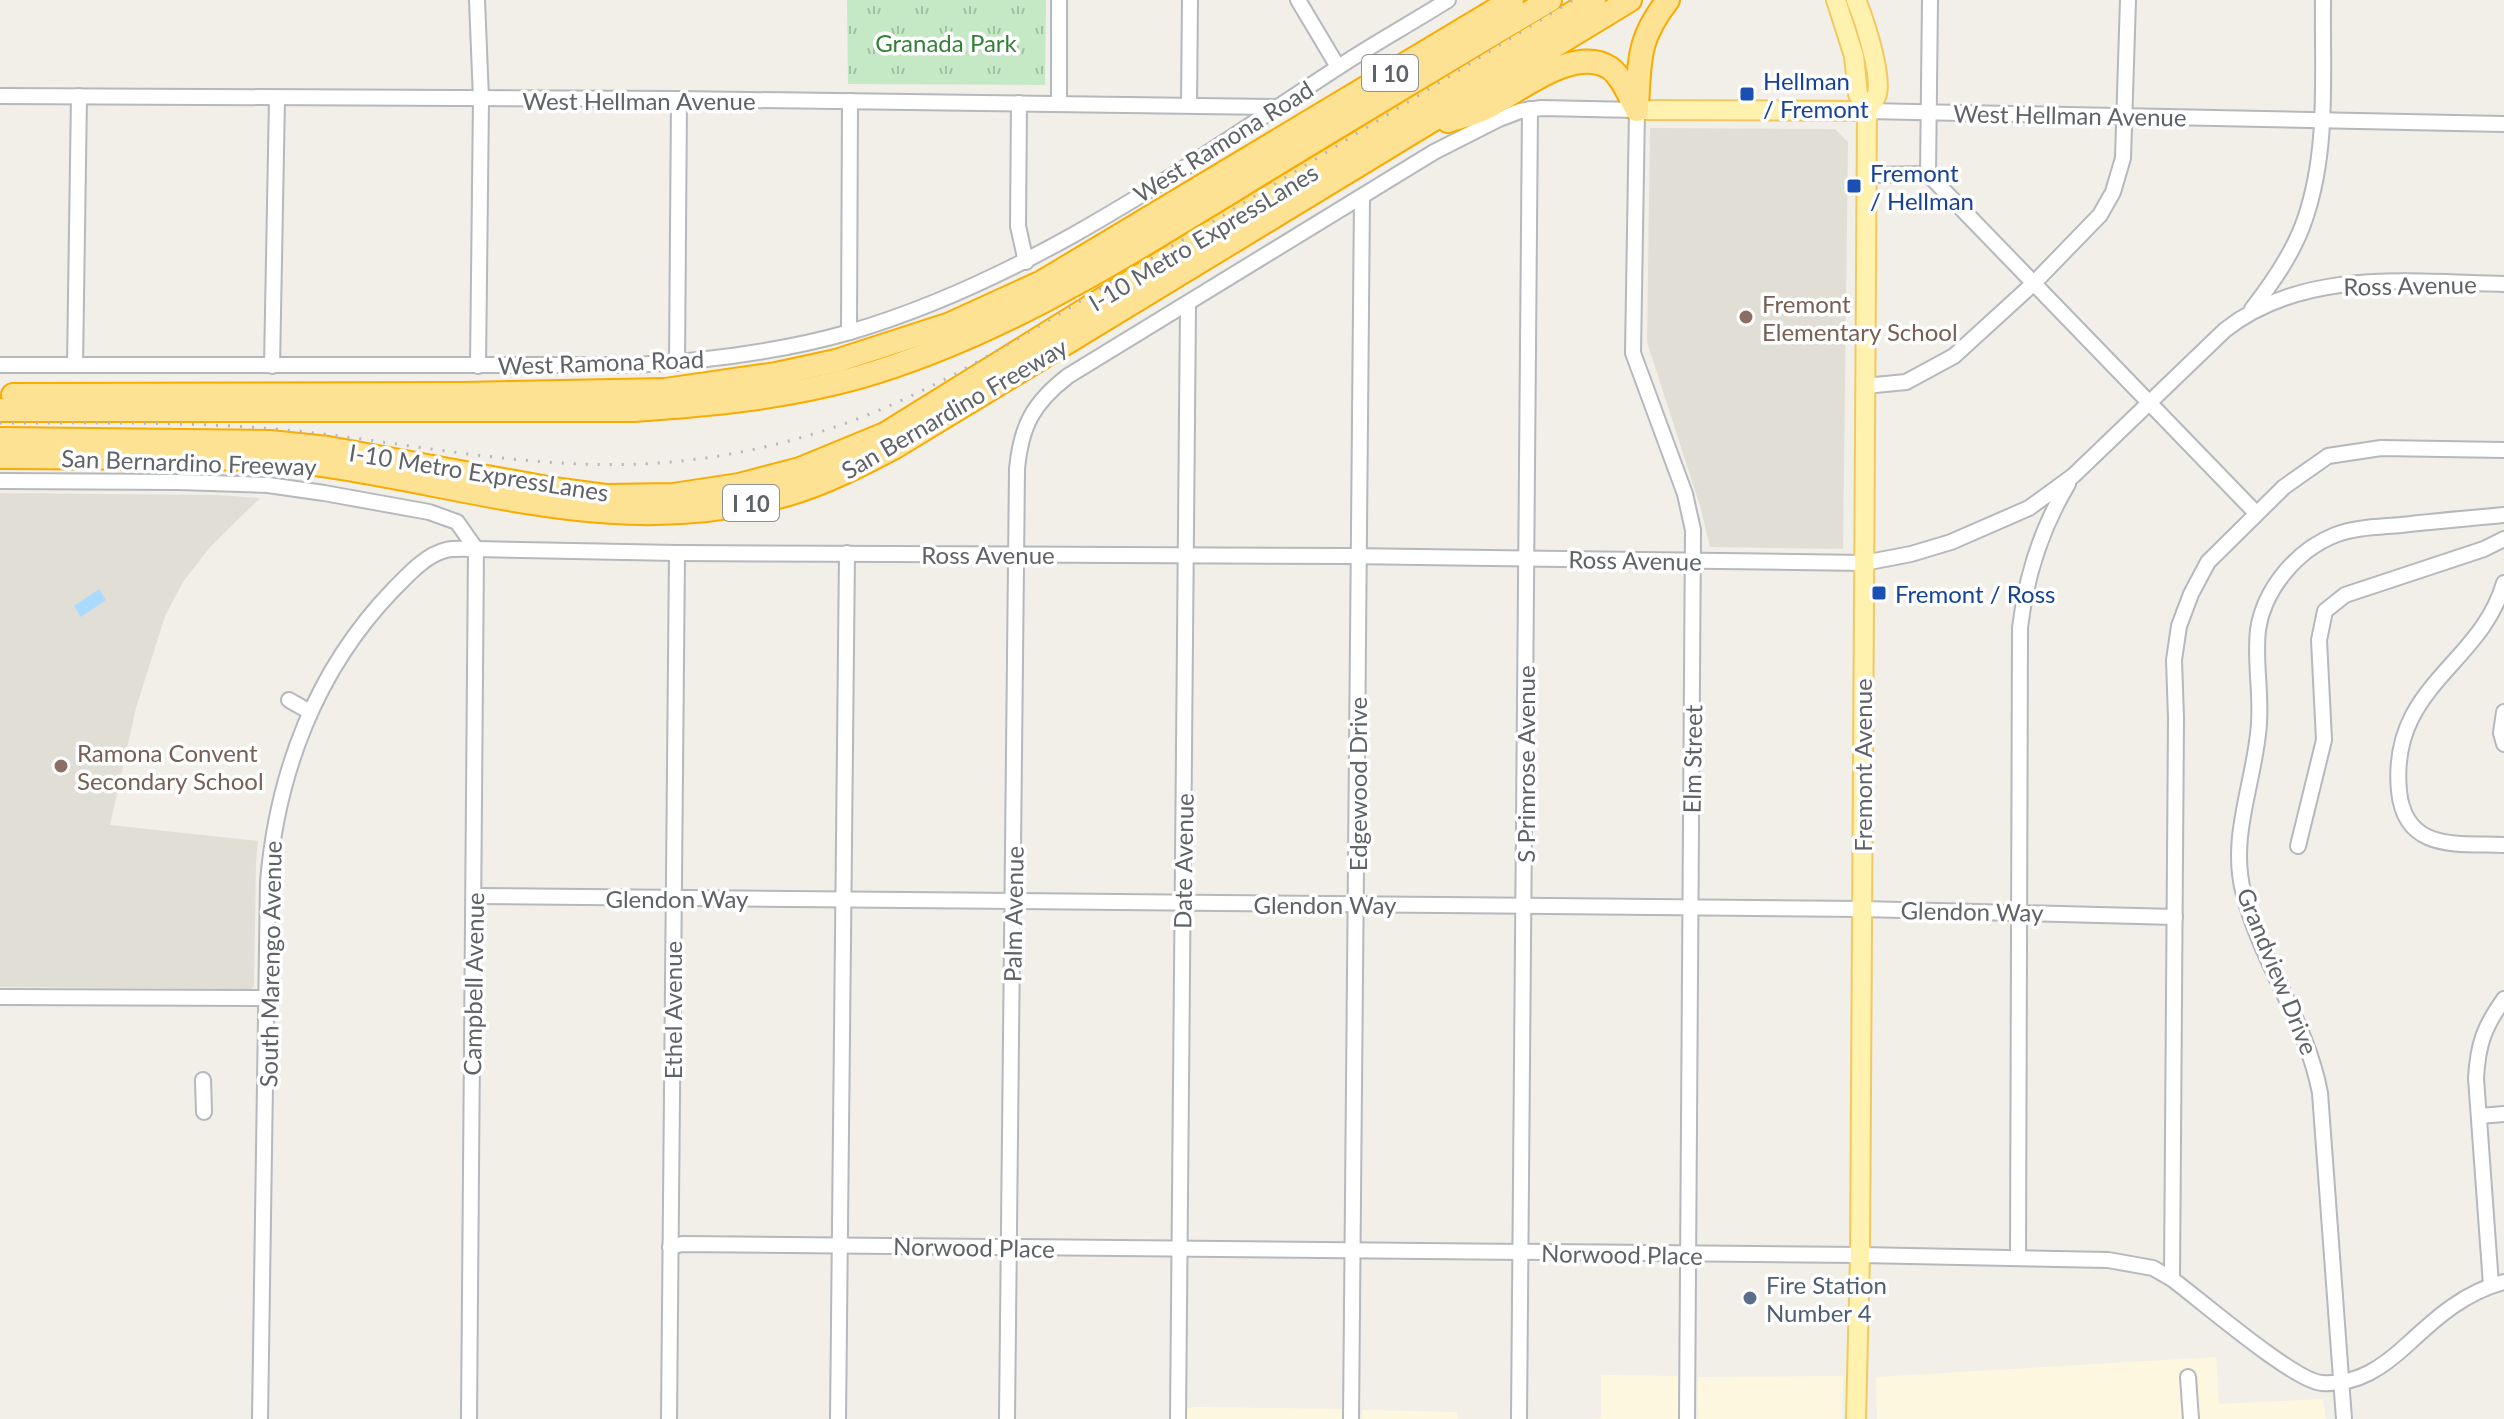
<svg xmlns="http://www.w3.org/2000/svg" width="2504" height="1419" viewBox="0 0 2504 1419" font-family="Lato,sans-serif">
<defs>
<pattern id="grass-tufts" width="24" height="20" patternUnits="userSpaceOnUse" patternTransform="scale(2)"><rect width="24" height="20" fill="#c5e8c5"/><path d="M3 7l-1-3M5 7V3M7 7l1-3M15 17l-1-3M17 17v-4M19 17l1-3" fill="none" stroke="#a3c0a4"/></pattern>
</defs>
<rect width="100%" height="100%" fill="#f1efe8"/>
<g fill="#fef7e0">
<polygon points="2216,1357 2219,1404 2323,1399 2326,1419 1877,1419 1876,1377"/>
<polygon points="1601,1375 1680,1376 1679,1419 1592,1419 1601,1418"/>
<polygon points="1843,1376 1842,1419 1698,1419 1698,1377"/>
<polygon points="1193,1407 1342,1409 1343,1419 1187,1419 1187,1409"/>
<polygon points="1362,1410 1457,1412 1458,1419 1362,1419"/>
</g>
<g fill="#e1ded6">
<polygon points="1650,128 1835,129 1848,142 1843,549 1710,547 1700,506 1647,342"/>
<polygon points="0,493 217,495 260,498 210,547 183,582 165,616 136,708 110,825 258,841 256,862 254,986 251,989 0,987"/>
</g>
<polygon fill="url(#grass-tufts)" points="847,0 1046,0 1045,85 848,84"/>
<polygon fill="#aadaff" points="99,589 106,600 81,617 74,606"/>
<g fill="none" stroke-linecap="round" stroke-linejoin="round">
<defs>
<g id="minor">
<polyline points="477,0 481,99 478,366"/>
<polyline points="1298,0 1338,67"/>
<polyline points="0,96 679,99 1277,107"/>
<polyline points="1019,103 1018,226 1026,262"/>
<polyline points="1059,103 1059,0"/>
<polyline points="1189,105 1190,0"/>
<polyline points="1867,111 2504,124"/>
<polyline points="1928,174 1930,0"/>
<polyline points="1867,175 1928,174 2256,513"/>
<path d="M2252 309C2273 282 2294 252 2305 219 2329 149 2322 73 2323 0"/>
<polyline points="849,332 850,101"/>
<polyline points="677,363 679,99"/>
<path d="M0 365H634C706 361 780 352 850 332 1027 280 1181 170 1334 70 1371 45 1410 24 1448 0"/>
<polyline points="75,365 79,96"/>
<polyline points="272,366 277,98"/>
<polyline points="1865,386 1906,382 1954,356 2033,284 2100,215 2113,192 2123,158 2128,0"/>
<polyline points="0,481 179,482 268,485 324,493 429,512 457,522 476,549"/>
<path d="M2504 583C2480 666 2389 686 2399 791 2405 852 2457 843 2504 845"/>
<polyline points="289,700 310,712"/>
<polyline points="2504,712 2501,733 2504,744"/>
<polyline points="2298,846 2324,740 2319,640 2325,611 2345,595 2484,549 2504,539"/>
<polyline points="474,896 1862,909 2175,917"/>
<polyline points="0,997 268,998"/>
<polyline points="203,1080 204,1112"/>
<polyline points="2480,1116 2504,1114"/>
<path d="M670 1247 682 1244 1860 1255 2108 1260 2153 1268 2172 1279C2199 1299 2295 1382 2322 1383 2358 1385 2383 1367 2408 1344 2437 1317 2465 1292 2504 1282"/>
<path d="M2018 1258 2020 628C2026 576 2041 529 2068 484"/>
<polyline points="2172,1279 2176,718 2174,660 2179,626 2191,594 2208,562 2284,487 2328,456 2381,448 2504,450"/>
<path d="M2491 1285 2476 1078C2478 1044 2484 1027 2504 999"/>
<polyline points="2188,1377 2191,1419"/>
<path d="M260 1419 268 882C277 773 316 670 393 590 407 576 425 555 446 550 455 548 467 549 476 549L677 553 1347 556 1864 563 1911 554 1951 542 2029 508 2073 476 2225 330C2304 268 2410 282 2504 284"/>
<polyline points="469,1419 476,549"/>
<polyline points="669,1419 677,553"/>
<polyline points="838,1419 847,553"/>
<path d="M1007 1419 1017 469C1021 426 1033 403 1068 376L1434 152 1499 119 1520 111 1541 108 1637 110 1633 353 1685 494 1693 530 1687 1419"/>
<polyline points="1178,1419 1188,304"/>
<polyline points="1351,1419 1362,197"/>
<polyline points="1519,1419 1530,109"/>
<path d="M2344 1419 2320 1093C2307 1023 2262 964 2244 895 2229 840 2252 789 2258 734 2263 699 2254 665 2258 630 2264 589 2297 550 2335 535 2356 527 2380 527 2401 525 2435 521 2470 518 2504 515"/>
</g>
<g id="major">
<polyline points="1836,0 1854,56 1858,94 1867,111 1860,1255 1856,1419"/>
<path d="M1856 0C1864 19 1882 74 1877 94 1876 99 1870 106 1867 111"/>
<polyline points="1637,110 1867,111"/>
</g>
<g id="highway">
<path d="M1637 107C1640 59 1637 40 1668 0"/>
<path d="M1448 121C1460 117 1473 114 1484 109 1516 94 1573 44 1610 68 1623 78 1629 96 1637 110"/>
<polyline points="13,395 462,394 665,390 776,374 836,361 950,324 1042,282 1512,0"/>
<path d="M0 410H634C709 405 783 398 856 378 993 339 1113 264 1234 190 1338 126 1444 63 1550 0"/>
<polyline points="0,439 270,442 328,448 553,489 606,496 673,495 739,485 800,469 885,434 1185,248 1594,0"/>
<path d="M0 457C59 457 117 458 176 458 227 458 278 458 328 466 488 490 626 541 789 494 826 483 861 465 895 447L1630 0"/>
</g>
</defs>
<use href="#minor" stroke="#b5b8bc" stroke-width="18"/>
<use href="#major" stroke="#f2c960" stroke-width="22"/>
<use href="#highway" stroke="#f9ab00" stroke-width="26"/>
<use href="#minor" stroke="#fff" stroke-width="14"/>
<use href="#major" stroke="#fff2af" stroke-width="18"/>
<use href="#highway" stroke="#fde293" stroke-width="22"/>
<path stroke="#b6b7b8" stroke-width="3" stroke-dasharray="2 10" stroke-linecap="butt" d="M0 423C102 423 204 421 306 432 428 446 548 473 671 462 748 455 829 434 900 401 988 361 1069 307 1152 258 1293 174 1433 86 1573 0"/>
</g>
<g fill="#1a4fb4" stroke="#fff" stroke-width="3">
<rect x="1739" y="86" width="16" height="16" rx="4"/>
<rect x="1846" y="178" width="16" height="16" rx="4"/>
<rect x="1871" y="585" width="16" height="16" rx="4"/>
</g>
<g fill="#8d6e63" stroke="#fff" stroke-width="3">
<circle cx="1746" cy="317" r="8"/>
<circle cx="61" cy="766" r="8"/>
</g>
<circle fill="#5c6f8a" stroke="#fff" stroke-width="3" cx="1750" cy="1298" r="8"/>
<g text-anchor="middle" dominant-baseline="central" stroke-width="7" stroke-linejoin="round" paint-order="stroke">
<g fill="#fff" stroke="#8f9295" stroke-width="2">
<rect x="1362" y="55" width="56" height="36" rx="6"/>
<rect x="723" y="485" width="56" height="36" rx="6"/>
</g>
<g font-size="22" font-weight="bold" fill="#5f6368">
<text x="1390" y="73">I 10</text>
<text x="751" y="503">I 10</text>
</g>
<g font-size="24" fill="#348238" stroke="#fff">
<text x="946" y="42">Granada Park</text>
</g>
<g font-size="24" fill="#164399" stroke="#fff" text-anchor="start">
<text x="1763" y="80">Hellman<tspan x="1763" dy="28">/ Fremont</tspan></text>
<text x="1870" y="172">Fremont<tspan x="1870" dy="28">/ Hellman</tspan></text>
<text x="1895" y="593">Fremont / Ross</text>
</g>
<g font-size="24" fill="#5f6368" stroke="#fff">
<text x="639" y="100">West Hellman Avenue</text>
<text transform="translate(2070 115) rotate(1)">West Hellman Avenue</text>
<text transform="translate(1223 141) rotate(-32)">West Ramona Road</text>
<text transform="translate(1203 237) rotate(-31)">I-10 Metro ExpressLanes</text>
<text transform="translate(2410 285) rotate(-1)">Ross Avenue</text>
<text transform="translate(601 362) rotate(-2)">West Ramona Road</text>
<text transform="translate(954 408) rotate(-30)">San Bernardino Freeway</text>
<text transform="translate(189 462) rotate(2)">San Bernardino Freeway</text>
<text transform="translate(479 472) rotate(9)">I-10 Metro ExpressLanes</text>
<text x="988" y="554">Ross Avenue</text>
<text transform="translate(1635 560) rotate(1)">Ross Avenue</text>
<text transform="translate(1692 759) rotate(-89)">Elm Street</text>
<text transform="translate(1525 764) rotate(-90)">S Primrose Avenue</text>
<text transform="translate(1862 765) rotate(-90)">Fremont Avenue</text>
<text transform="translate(1357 784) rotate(-90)">Edgewood Drive</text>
<text transform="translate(1183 861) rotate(-89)">Date Avenue</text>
<text x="677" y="898">Glendon Way</text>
<text x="1325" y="904">Glendon Way</text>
<text transform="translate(1972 911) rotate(1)">Glendon Way</text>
<text transform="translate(1013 914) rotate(-89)">Palm Avenue</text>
<text transform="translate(270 964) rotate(-89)">South Marengo Avenue</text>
<text transform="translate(2278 971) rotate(68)">Grandview Drive</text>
<text transform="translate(473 984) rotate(-89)">Campbell Avenue</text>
<text transform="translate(672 1010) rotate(-90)">Ethel Avenue</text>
<text transform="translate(974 1247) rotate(1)">Norwood Place</text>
<text transform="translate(1622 1254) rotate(1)">Norwood Place</text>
</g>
<g font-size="24" fill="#785e54" stroke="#fff" text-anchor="start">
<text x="1762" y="303">Fremont<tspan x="1762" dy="28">Elementary School</tspan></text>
<text x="77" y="752">Ramona Convent<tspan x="77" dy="28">Secondary School</tspan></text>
</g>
<g font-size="24" fill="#4e5e75" stroke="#fff" text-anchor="start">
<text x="1766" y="1284">Fire Station<tspan x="1766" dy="28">Number 4</tspan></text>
</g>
</g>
</svg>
